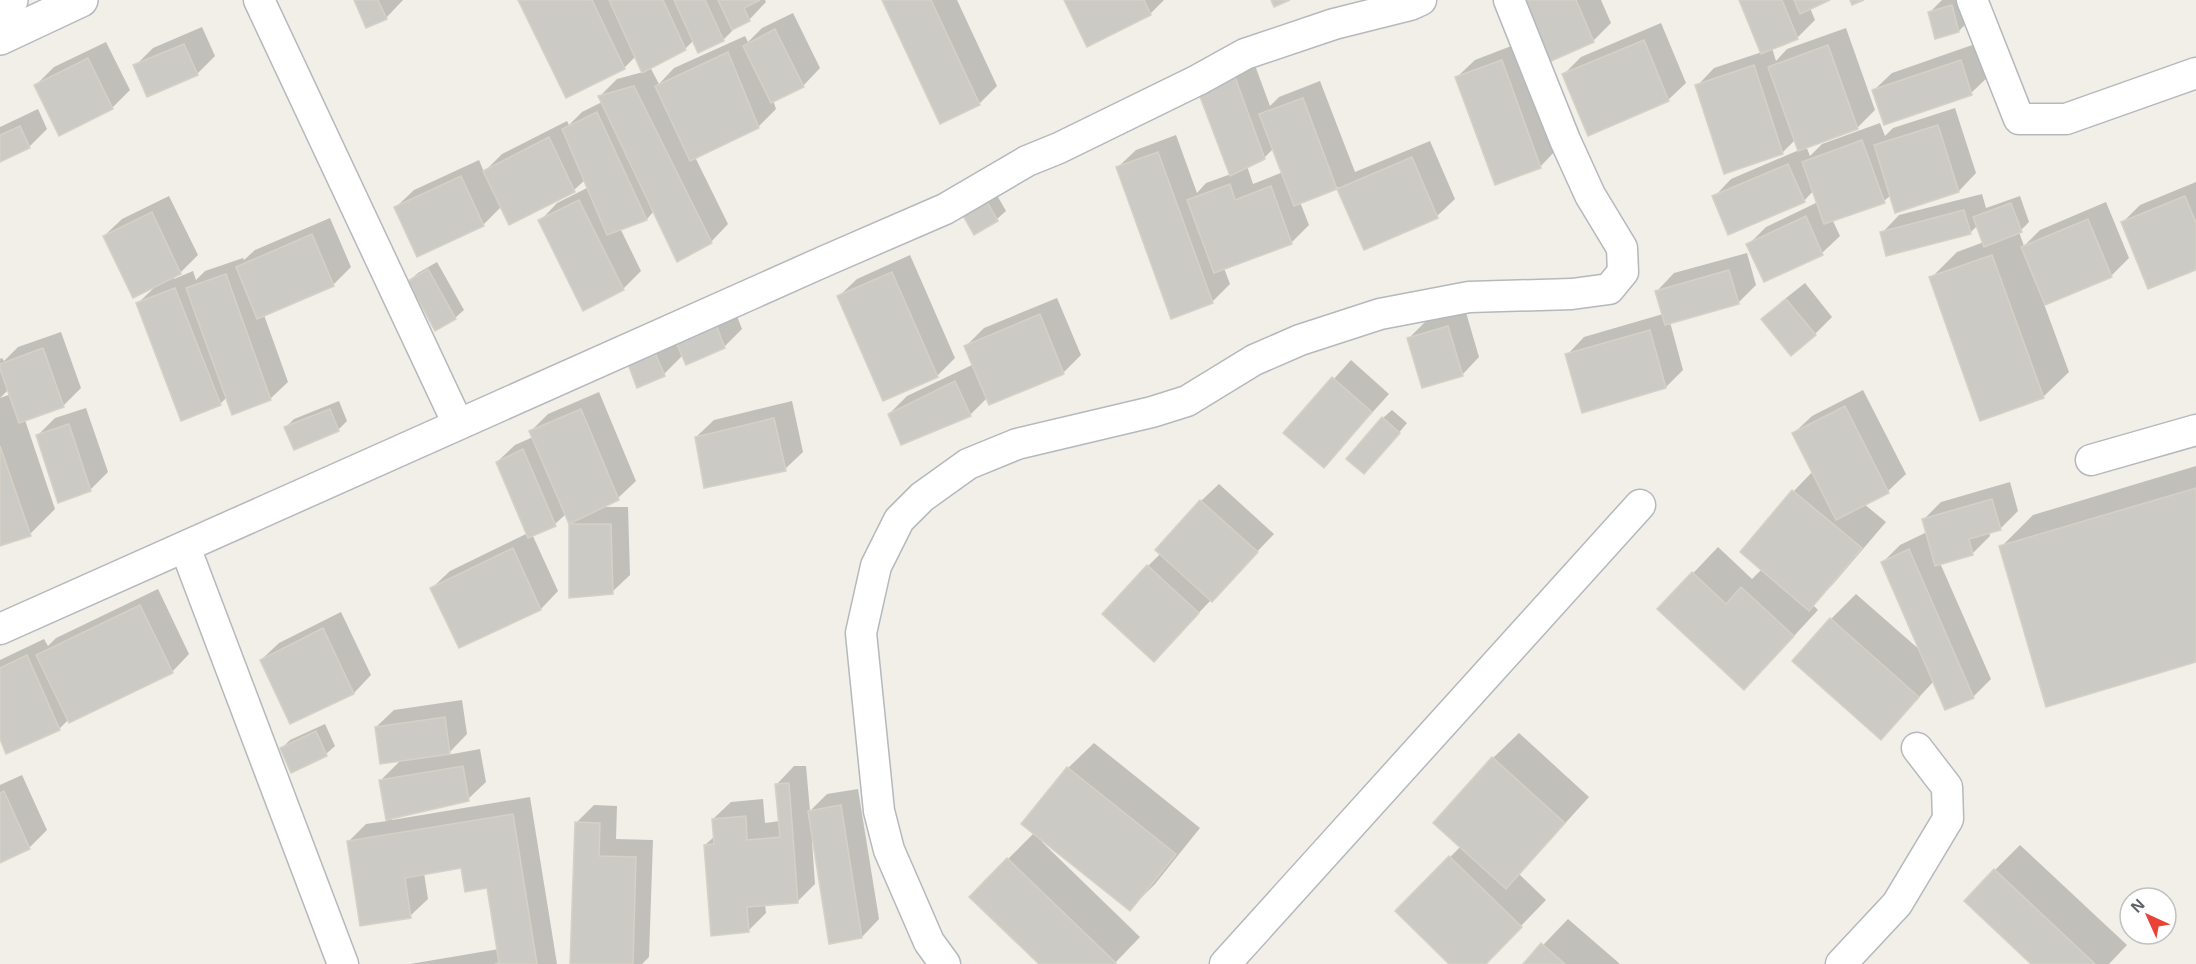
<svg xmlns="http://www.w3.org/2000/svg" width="2196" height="964" viewBox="0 0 2196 964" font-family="Arial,sans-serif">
<rect width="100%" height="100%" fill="#f1efe8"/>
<g fill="#0003" fill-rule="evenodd">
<polygon points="356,0 403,0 386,18"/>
<polygon points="520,0 765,0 766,2 749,20 738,25 723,40 694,40 686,48 650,67 659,84 674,68 745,36 748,42 762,28 793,13 820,68 803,86 773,100 776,109 759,126 695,157 728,224 711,242 654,211 647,219 620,228 641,271 623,289 540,221 557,203 589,187 585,180 574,190 510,223 502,206 483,225 396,207 414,190 479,160 484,172 502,154 567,121 569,125 582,112 602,102 599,97 617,79 643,72 636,56 624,68"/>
<polygon points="884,0 957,0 997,86 979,104 941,122"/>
<polygon points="1066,0 1164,0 1150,14"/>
<polygon points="1524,0 1601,0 1611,23 1593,41 1550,60"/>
<polygon points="1741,0 1827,0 1810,8 1815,20 1797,38 1772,48 1776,61 1787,49 1846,28 1875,110 1857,128 1806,146 1810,156 1822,144 1880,123 1885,136 1893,128 1955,108 1976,173 1959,191 1891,195 1884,201 1832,219 1840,236 1822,253 1764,280 1748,245 1766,227 1818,202 1814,190 1804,201 1714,197 1731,179 1799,150 1795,140 1782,153 1697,86 1714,68 1762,52"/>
<polygon points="1942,0 1972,0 1976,13 1959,31 1930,12"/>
<polygon points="1661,23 1686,83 1668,100 1564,74 1581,57"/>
<polygon points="202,27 215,56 197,74 135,66 153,48"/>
<polygon points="106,42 130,90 112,108 36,85 54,67"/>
<polygon points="1519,43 1557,149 1540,167 1457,77 1475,60"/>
<polygon points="1978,43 1989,76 1971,93 1874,90 1892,73"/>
<path d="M1253 60 1270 106 1279 97 1320 81 1355 172 1430 141 1455 199 1437 216 1365 248 1338 187 1300 202 1309 225 1291 243 1224 268 1230 284 1212 302 1118 167 1136 150 1176 135 1197 193 1206 183 1231 174 1200 95ZM1274 148 1283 172 1253 184 1247 166 1264 158Z"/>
<polygon points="38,109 47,129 29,147 0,161 0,127"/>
<polygon points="2196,182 2196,268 2123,222 2140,205"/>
<polygon points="994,190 1006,211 997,219 974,233 963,212"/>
<polygon points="1982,194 1986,208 2020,196 2029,222 2019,232 2024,246 2040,230 2106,202 2129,258 2111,276 2044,304 2069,372 2043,397 1931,278 1957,252 1984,242 1978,225 1970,233 1882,233 1899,215"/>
<polygon points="169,196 198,255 180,273 173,277 174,279 193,271 196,280 205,271 243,258 244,260 255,250 330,218 351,267 333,285 264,315 288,382 270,399 227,397 220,404 137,304 156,286 104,236 122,219"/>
<polygon points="1747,253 1756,285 1738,303 1670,322 1683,370 1666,387 1567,355 1584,337 1663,314 1657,291 1674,273"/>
<polygon points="910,255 955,358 937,376 884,399 839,296 857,279"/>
<polygon points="437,262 464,310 455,318 409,281 418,273"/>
<polygon points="1805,283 1832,317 1815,334 1763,319 1781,302"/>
<polygon points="1057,298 1081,355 1063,373 987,398 970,415 889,414 907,396 974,364 966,346 984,328"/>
<polygon points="733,306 742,329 724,347 683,355 664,374 629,364"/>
<polygon points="1465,309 1479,357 1462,375 1408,339 1426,321"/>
<path d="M61 332 81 388 63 406 25 420 55 509 30 534 0 545V359L2 358 4 361 18 347ZM9 389 11 394 0 398Z"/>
<polygon points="1351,360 1389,394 1324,466 1285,433"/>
<polygon points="1863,390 1906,474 1888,491 1864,504 1886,522 1834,583 1813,605 1818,610 1769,663 1659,609 1718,547 1752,579 1762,569 1742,552 1794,491 1813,471 1794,433 1812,416"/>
<polygon points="599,392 636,481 618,498 601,507 628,507 630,575 612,592 571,597 570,524 566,514 555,524 532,534 558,591 541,609 460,646 432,588 450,571 528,533 497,462 515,445 533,437 530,432 548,414"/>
<polygon points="339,401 347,421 338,430 286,427 294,419"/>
<polygon points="792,401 803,452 785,469 696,437 714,420"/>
<polygon points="86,408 108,472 90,490 37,436 55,418"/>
<polygon points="1392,410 1407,423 1373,464 1383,418"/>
<polygon points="2196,466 2196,661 2001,547 2033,515"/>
<polygon points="2010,482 2018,511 2000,529 1989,532 1990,536 1972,554 1940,563 1991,679 1973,697 1934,681 1881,738 1831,619 1856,594 1921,651 1883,562 1900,545 1927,532 1924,519 1941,502"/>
<polygon points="1219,484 1274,534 1171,642 1148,566 1161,553 1201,501"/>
<polygon points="158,589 189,654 172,672 69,719 59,729 0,736 0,660 44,639 48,646 56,638"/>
<polygon points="341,612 371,675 354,693 291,722 261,660 279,643"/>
<polygon points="462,700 467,734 447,755 480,749 486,782 468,799 392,817 392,820 530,797 557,964 410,964 499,949 488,886 462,867 424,873 428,899 410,916 348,842 366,824 387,821 381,780 402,759 376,727 394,710"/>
<polygon points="325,724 335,746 326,754 282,748 290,740"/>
<polygon points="1519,733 1589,797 1519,874 1546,900 1484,964 1451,964 1397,911 1461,846 1493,758"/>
<polygon points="1094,743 1200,828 1155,884 1130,909 1043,840 1042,842 1140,937 1114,964 1041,964 1008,859 1034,833 1068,768"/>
<polygon points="794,766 806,766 810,811 827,794 858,789 879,919 862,937 814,841 812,841 815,884 797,902 765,904 766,913 748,931 705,845 715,836 713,819 731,802 763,799 765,823 780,821 777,784"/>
<polygon points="22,775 47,830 29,848 0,861 0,785"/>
<polygon points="594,805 617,806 616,839 653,840 649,957 642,964 572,964 576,823"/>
<polygon points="2020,845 2127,945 2109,964 2034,964 1995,870"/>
<polygon points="1568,919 1620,964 1525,964"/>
</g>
<g fill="#cccac5" stroke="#d6d1c6" stroke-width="1.5">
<polygon points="354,0 378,0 387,19 366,28"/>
<polygon points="518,0 592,0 625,69 566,98"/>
<polygon points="609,0 663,0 686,50 642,73"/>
<polygon points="674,0 705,0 724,41 698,53"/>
<polygon points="718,0 760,0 744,8 750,21 732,30"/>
<polygon points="882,0 931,0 980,105 940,124"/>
<polygon points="1064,0 1144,0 1151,15 1087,47"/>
<polygon points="1271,0 1290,0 1274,7"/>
<polygon points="1522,0 1576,0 1594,42 1549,62"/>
<polygon points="1739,0 1782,0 1798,39 1761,54"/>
<polygon points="1794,0 1830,0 1800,14"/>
<polygon points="1850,0 1864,0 1852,5"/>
<polygon points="1952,5 1959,32 1935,39 1928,12"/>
<polygon points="775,29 804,87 771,103 743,46"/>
<polygon points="1644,40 1669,101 1588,136 1562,74"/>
<polygon points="184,44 198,75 147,97 133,65"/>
<polygon points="1828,45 1858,129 1798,151 1768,67"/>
<polygon points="728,52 759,128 690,161 655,86"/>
<polygon points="88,58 113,109 59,136 34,85"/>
<polygon points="1502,60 1541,168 1495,185 1455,77"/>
<polygon points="1961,60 1972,95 1884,125 1872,90"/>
<polygon points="1754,65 1783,154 1724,174 1695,85"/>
<polygon points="1235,77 1265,159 1230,176 1199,94"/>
<polygon points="634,86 712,243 677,262 598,96"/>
<polygon points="1303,98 1337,189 1294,206 1259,114"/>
<polygon points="597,112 647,220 607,235 562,129"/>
<polygon points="1938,125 1959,192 1895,213 1874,145"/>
<polygon points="20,126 30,148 0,162 0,135"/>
<polygon points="549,137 575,192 509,225 483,171"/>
<polygon points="1862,140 1885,203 1824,224 1802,162"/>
<polygon points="1158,152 1213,303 1171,319 1116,167"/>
<polygon points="1412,157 1438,218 1364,250 1337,189"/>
<polygon points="1788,164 1805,202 1728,235 1712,196"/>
<polygon points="461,176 484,226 417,257 394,207"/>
<polygon points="1230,184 1235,200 1271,186 1292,244 1214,273 1187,200"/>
<polygon points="2185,196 2196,223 2196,270 2148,289 2121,222"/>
<polygon points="985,198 998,221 974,235 961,212"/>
<polygon points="579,200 624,290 583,311 538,220"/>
<polygon points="2011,203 2022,232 1984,247 1973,217"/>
<polygon points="1964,210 1971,234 1886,256 1880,232"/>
<polygon points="152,212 181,274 133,298 103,236"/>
<polygon points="1806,216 1823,255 1764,282 1746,244"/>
<polygon points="2088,219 2112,277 2045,305 2021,247"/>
<polygon points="312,234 334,286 257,319 236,267"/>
<polygon points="1992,255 2044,398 1980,421 1929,277"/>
<polygon points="428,269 456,319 435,331 408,281"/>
<polygon points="1729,270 1739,304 1665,325 1655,291"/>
<polygon points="892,272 938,377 883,401 837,296"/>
<polygon points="226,274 271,400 232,415 186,288"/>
<polygon points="175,288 221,405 181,421 136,303"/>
<polygon points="1786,299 1816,335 1791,356 1761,319"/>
<polygon points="1040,314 1064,374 989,405 964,346"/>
<polygon points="715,322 725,348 686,365 676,342"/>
<polygon points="1448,326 1463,376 1422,388 1407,338"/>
<polygon points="1650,330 1666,388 1582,413 1565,354"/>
<polygon points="43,348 64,407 19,423 0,369 0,364"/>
<polygon points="656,355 665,376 637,388 628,364"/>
<polygon points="1332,377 1372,412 1324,468 1283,433"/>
<polygon points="955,381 971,416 901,445 888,414"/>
<polygon points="1845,406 1889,493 1836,520 1792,433"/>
<polygon points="330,409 339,431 294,450 284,427"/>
<polygon points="581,409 619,500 569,524 529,431"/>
<polygon points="1382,417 1400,433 1364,474 1346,459"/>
<polygon points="774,418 786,471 704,488 695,437"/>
<polygon points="69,424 91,491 58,503 36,435"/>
<polygon points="0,446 31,536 0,546"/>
<polygon points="523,449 556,526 528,538 496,462"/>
<polygon points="2196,488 2196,662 2046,707 1999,546"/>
<polygon points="1792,490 1862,548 1809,611 1740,552"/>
<polygon points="1992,499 2001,530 1969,539 1973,555 1935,566 1922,519"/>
<polygon points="1200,500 1258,552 1212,602 1155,550"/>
<polygon points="569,524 611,524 613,594 569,598"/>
<polygon points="513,548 541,610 459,648 430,588"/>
<polygon points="1909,549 1974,698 1945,710 1881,562"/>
<polygon points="1147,565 1199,613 1154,662 1102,614"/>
<polygon points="1692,572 1726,604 1741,587 1794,636 1744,690 1657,609"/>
<polygon points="140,605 173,673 69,723 36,655"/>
<polygon points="1830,618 1919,697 1881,740 1792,661"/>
<polygon points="323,628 354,694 290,724 260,660"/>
<polygon points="27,655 60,730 6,754 0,739 0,668"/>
<polygon points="445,717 450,754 380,764 375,727"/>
<polygon points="316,731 327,756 291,773 280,748"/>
<polygon points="1492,757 1565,823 1506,889 1433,823"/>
<polygon points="463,766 469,801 386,820 379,780"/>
<polygon points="1067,767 1176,854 1130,911 1021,824"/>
<polygon points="789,783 798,903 747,907 749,932 711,936 704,845 714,844 712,819 746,816 747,840 780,837 775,784"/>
<polygon points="4,791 30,849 0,863 0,793"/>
<polygon points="841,805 862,938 829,944 808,811"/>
<polygon points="513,814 537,964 495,964 499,963 487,888 465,892 461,868 405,878 411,918 360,926 347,841"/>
<polygon points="575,822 600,823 599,856 636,857 633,964 570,964"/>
<polygon points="1449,856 1522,927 1486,964 1449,964 1395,911"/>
<polygon points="1007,858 1116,963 1115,964 1039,964 969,897"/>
<polygon points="1994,869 2095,964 2031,964 1964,901"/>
<polygon points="1541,943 1565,964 1523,964"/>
</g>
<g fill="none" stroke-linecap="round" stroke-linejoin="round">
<defs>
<g id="street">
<polyline points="259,0 458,424"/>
<polyline points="1972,0 2019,119 2066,119 2196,73"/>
<polyline points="2091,460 2196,430"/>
<polyline points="185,547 343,964"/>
<polyline points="0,629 825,261 945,209 1027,161 1059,148 1198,80 1245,54 1334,24 1410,5 1421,0"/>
<polyline points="945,964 929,942 889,850 879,811 861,633 876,566 899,520 922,497 968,464 1017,444 1152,412 1187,401 1254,360 1300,340 1380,314 1469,297 1572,294 1609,289 1623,272 1622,248 1590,195 1565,140 1509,0"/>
<polyline points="1225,964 1640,505"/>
<polyline points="1841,964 1897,904 1948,819 1947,787 1917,748"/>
</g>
<g id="secondary">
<polyline points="0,5 11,0"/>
<polyline points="0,38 81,0"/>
</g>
</defs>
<use href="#street" stroke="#b5b8bc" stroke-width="33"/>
<use href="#secondary" stroke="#b6babf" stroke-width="36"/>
<use href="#street" stroke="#fff" stroke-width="30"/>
<use href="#secondary" stroke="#fff" stroke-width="33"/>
</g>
<g transform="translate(2148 916) rotate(315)"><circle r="28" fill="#ffffff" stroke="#bfc1c3" stroke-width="1.5"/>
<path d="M0-4.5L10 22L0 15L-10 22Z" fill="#ea4335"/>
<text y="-9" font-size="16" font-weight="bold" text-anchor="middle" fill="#5f6368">N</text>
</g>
</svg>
